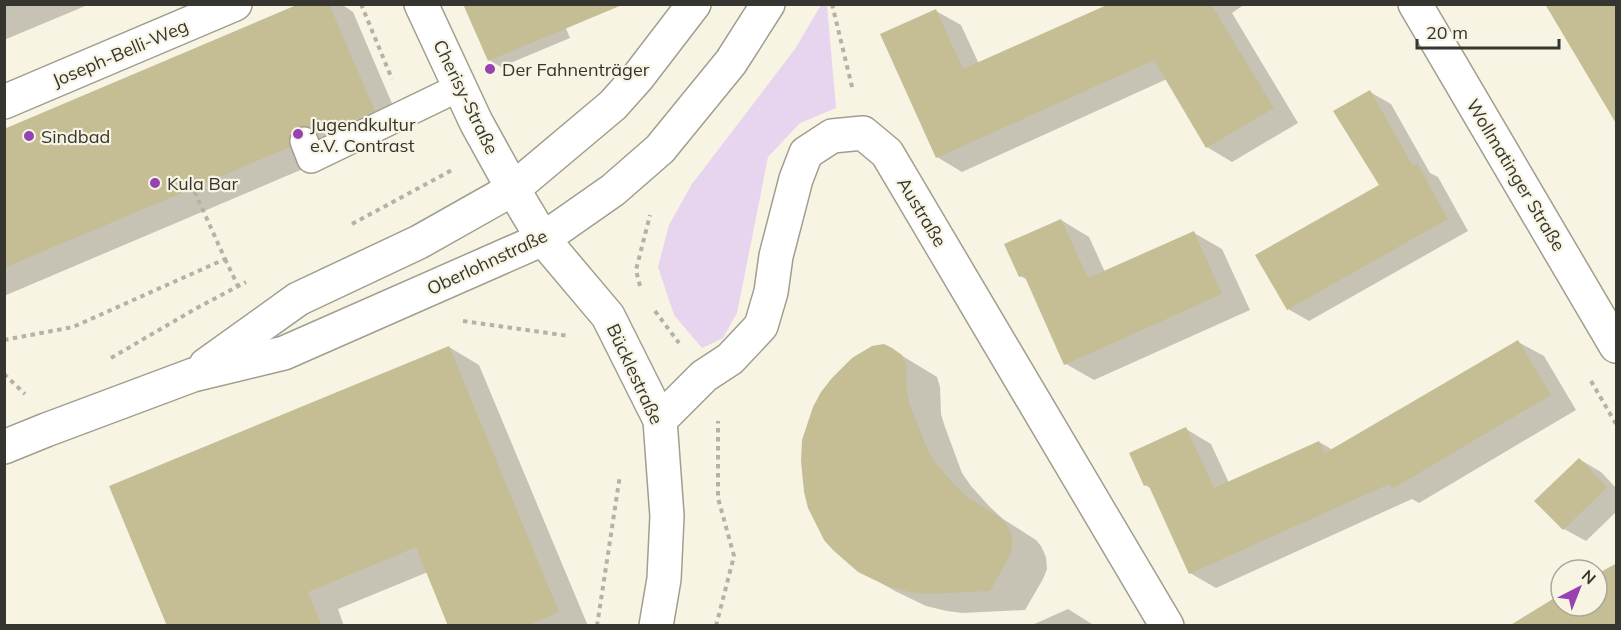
<svg xmlns="http://www.w3.org/2000/svg" width="1621" height="630" viewBox="0 0 1621 630" font-family="Mulish,sans-serif">
<rect width="100%" height="100%" fill="#f8f4e3"/>
<polygon fill="#e7d4ee" points="821,5 827,5 836,108 800,123 768,157 737,313 723,338 702,348 674,315 658,267 669,225 692,184 795,49"/>
<g fill="#0003">
<polygon points="4,4 90,4 4,40"/>
<polygon points="303,4 341,4 353,12 402,127 4,296 4,131"/>
<polygon points="556,4 570,38 501,67 489,60"/>
<polygon points="1113,4 1245,4 1232,13 1298,123 1232,162 1207,147 1167,79 962,172 937,157 936,11 961,25 979,64"/>
<polygon points="1370,92 1391,104 1430,173 1438,177 1468,231 1309,321 1288,309 1381,185"/>
<polygon points="1061,220 1089,237 1105,272 1194,233 1222,249 1250,310 1094,380 1066,364 1028,280 1020,276"/>
<polygon points="1518,342 1544,356 1576,410 1419,503 1412,499 1216,588 1190,573 1152,489 1145,485 1186,429 1211,444 1229,483 1319,442 1333,450"/>
<polygon points="449,347 479,365 588,626 450,626 428,572 338,609 344,626 169,626"/>
<polygon points="891,349 937,377 940,387 941,414 945,427 962,473 971,486 990,507 1003,519 1036,540 1041,546 1046,557 1047,569 1043,579 1025,610 962,613 947,611 926,606 895,591 859,570"/>
<polygon points="1579,459 1601,472 1616,488 1616,512 1586,541 1564,529"/>
<polygon points="1068,609 1095,626 1030,626"/>
</g>
<g fill="#c5bd94">
<polygon points="299,4 329,4 375,111 319,135 314,129 307,126 298,127 291,132 289,138 290,147 4,268 4,129"/>
<polygon points="463,4 622,4 622,5 488,61"/>
<polygon points="1109,4 1211,4 1274,108 1206,148 1154,60 936,158 880,34 936,9 963,69"/>
<polygon points="1545,4 1617,4 1617,125"/>
<polygon points="1370,90 1413,166 1417,163 1448,219 1287,310 1255,255 1379,185 1333,111"/>
<polygon points="1061,219 1088,278 1194,231 1222,294 1064,365 1024,275 1019,277 1004,244"/>
<polygon points="1518,340 1551,395 1392,489 1389,484 1189,574 1148,484 1144,486 1129,453 1186,427 1214,488 1319,441 1325,453"/>
<polygon points="884,344 892,348 902,355 906,365 907,393 910,405 928,451 936,464 955,485 967,497 1001,518 1006,524 1012,535 1012,548 1008,559 990,591 926,594 910,592 889,587 858,572 833,550 824,540 808,508 804,492 801,461 802,440 813,407 821,392 832,378 852,358 872,346"/>
<polygon points="449,346 559,612 527,626 448,626 416,547 308,592 322,626 167,626 109,486"/>
<polygon points="1579,458 1607,487 1563,530 1534,501"/>
<polygon points="1617,563 1617,626 1509,626 1561,594 1561,606 1597,606 1597,574"/>
</g>
<g fill="none" stroke-linecap="round" stroke-linejoin="round">
<defs>
<polyline id="service" points="304,141 311,159 460,87"/>
<g id="minor">
<polyline points="421,4 476,122 513,189 543,239 608,316 660,420 667,516 664,579 656,626"/>
<polyline points="4,102 235,4"/>
<polyline points="206,365 298,299 419,242 513,189 613,105 638,77 694,4"/>
<polyline points="660,420 704,376 730,359 761,326 771,292 776,256 796,179 806,153 832,136 863,133 887,153 1167,626"/>
<polyline points="4,447 46,430 193,375 284,353 543,239 613,190 660,149 731,62 768,4"/>
</g>
<polyline id="secondary" points="1415,4 1616,346"/>
</defs>
<use href="#service" stroke="#a19e8e" stroke-width="30"/>
<use href="#minor" stroke="#a19e8e" stroke-width="36"/>
<use href="#secondary" stroke="#a19e8e" stroke-width="36"/>
<g stroke="#b5b2a5" stroke-width="4" stroke-dasharray="4.5 4.5" stroke-linecap="butt">
<polyline points="361,4 392,79"/>
<polyline points="832,4 853,91"/>
<polyline points="352,224 454,169"/>
<polyline points="225,259 238,286"/>
<polyline points="640,286 636,270 650,215"/>
<polyline points="655,311 679,343"/>
<polyline points="463,321 569,336"/>
<polyline points="4,340 73,327 225,259 193,188"/>
<polyline points="111,358 195,309 246,282"/>
<polyline points="4,374 25,394"/>
<polyline points="1591,381 1616,424"/>
<polyline points="597,626 620,475"/>
<polyline points="716,626 734,556 718,498 718,421"/>
</g>
<use href="#service" stroke="#fff" stroke-width="27"/>
<use href="#minor" stroke="#fff" stroke-width="33"/>
<use href="#secondary" stroke="#fff" stroke-width="33"/>
</g>
<g fill="#9642b0" stroke="#f8f4e3" stroke-width="2">
<circle cx="490" cy="69" r="6"/>
<circle cx="298" cy="134" r="6"/>
<circle cx="29" cy="136" r="6"/>
<circle cx="155" cy="183" r="6"/>
</g>
<g text-anchor="middle" dominant-baseline="central" stroke-width="4.5" stroke-linejoin="round" paint-order="stroke">
<g font-size="18" fill="#36352f" stroke="#f8f4e3">
<text transform="translate(120 53) rotate(-23)">Joseph-Belli-Weg</text>
<text transform="translate(466 97) rotate(64)">Cherisy-Straße</text>
<text transform="translate(1516 175) rotate(59)">Wollmatinger Straße</text>
<text transform="translate(922 212) rotate(59)">Austraße</text>
<text transform="translate(487 262) rotate(-25)">Oberlohnstraße</text>
<text transform="translate(635 374) rotate(65)">Bücklestraße</text>
</g>
<g font-size="18" fill="#36352f" stroke="#f8f4e3" text-anchor="start">
<text x="502" y="69">Der Fahnenträger</text>
<text x="310" y="124">Jugendkultur<tspan x="310" dy="21">e.V. Contrast</tspan></text>
<text x="41" y="136">Sindbad</text>
<text x="167" y="183">Kula Bar</text>
</g>
</g>
<rect width="1621" height="630" fill="none" stroke="#36352f" stroke-width="12"/>
<g transform="translate(1579 588) rotate(42)"><circle r="28" fill="#f8f4e3" stroke="#aaa89b" stroke-width="1.5"/>
<path d="M0-4.5L10 22L0 15L-10 22Z" fill="#9642b0"/>
<text y="-9" font-size="16" font-weight="bold" text-anchor="middle" fill="#36352f">N</text>
</g>
<path d="M1417 39v9h142v-9" fill="none" stroke="#36352f" stroke-width="3"/>
<text x="1426" y="39" font-size="18" fill="#36352f" stroke="#f8f4e3" stroke-width="4.5" paint-order="stroke">20 m</text>
</svg>
